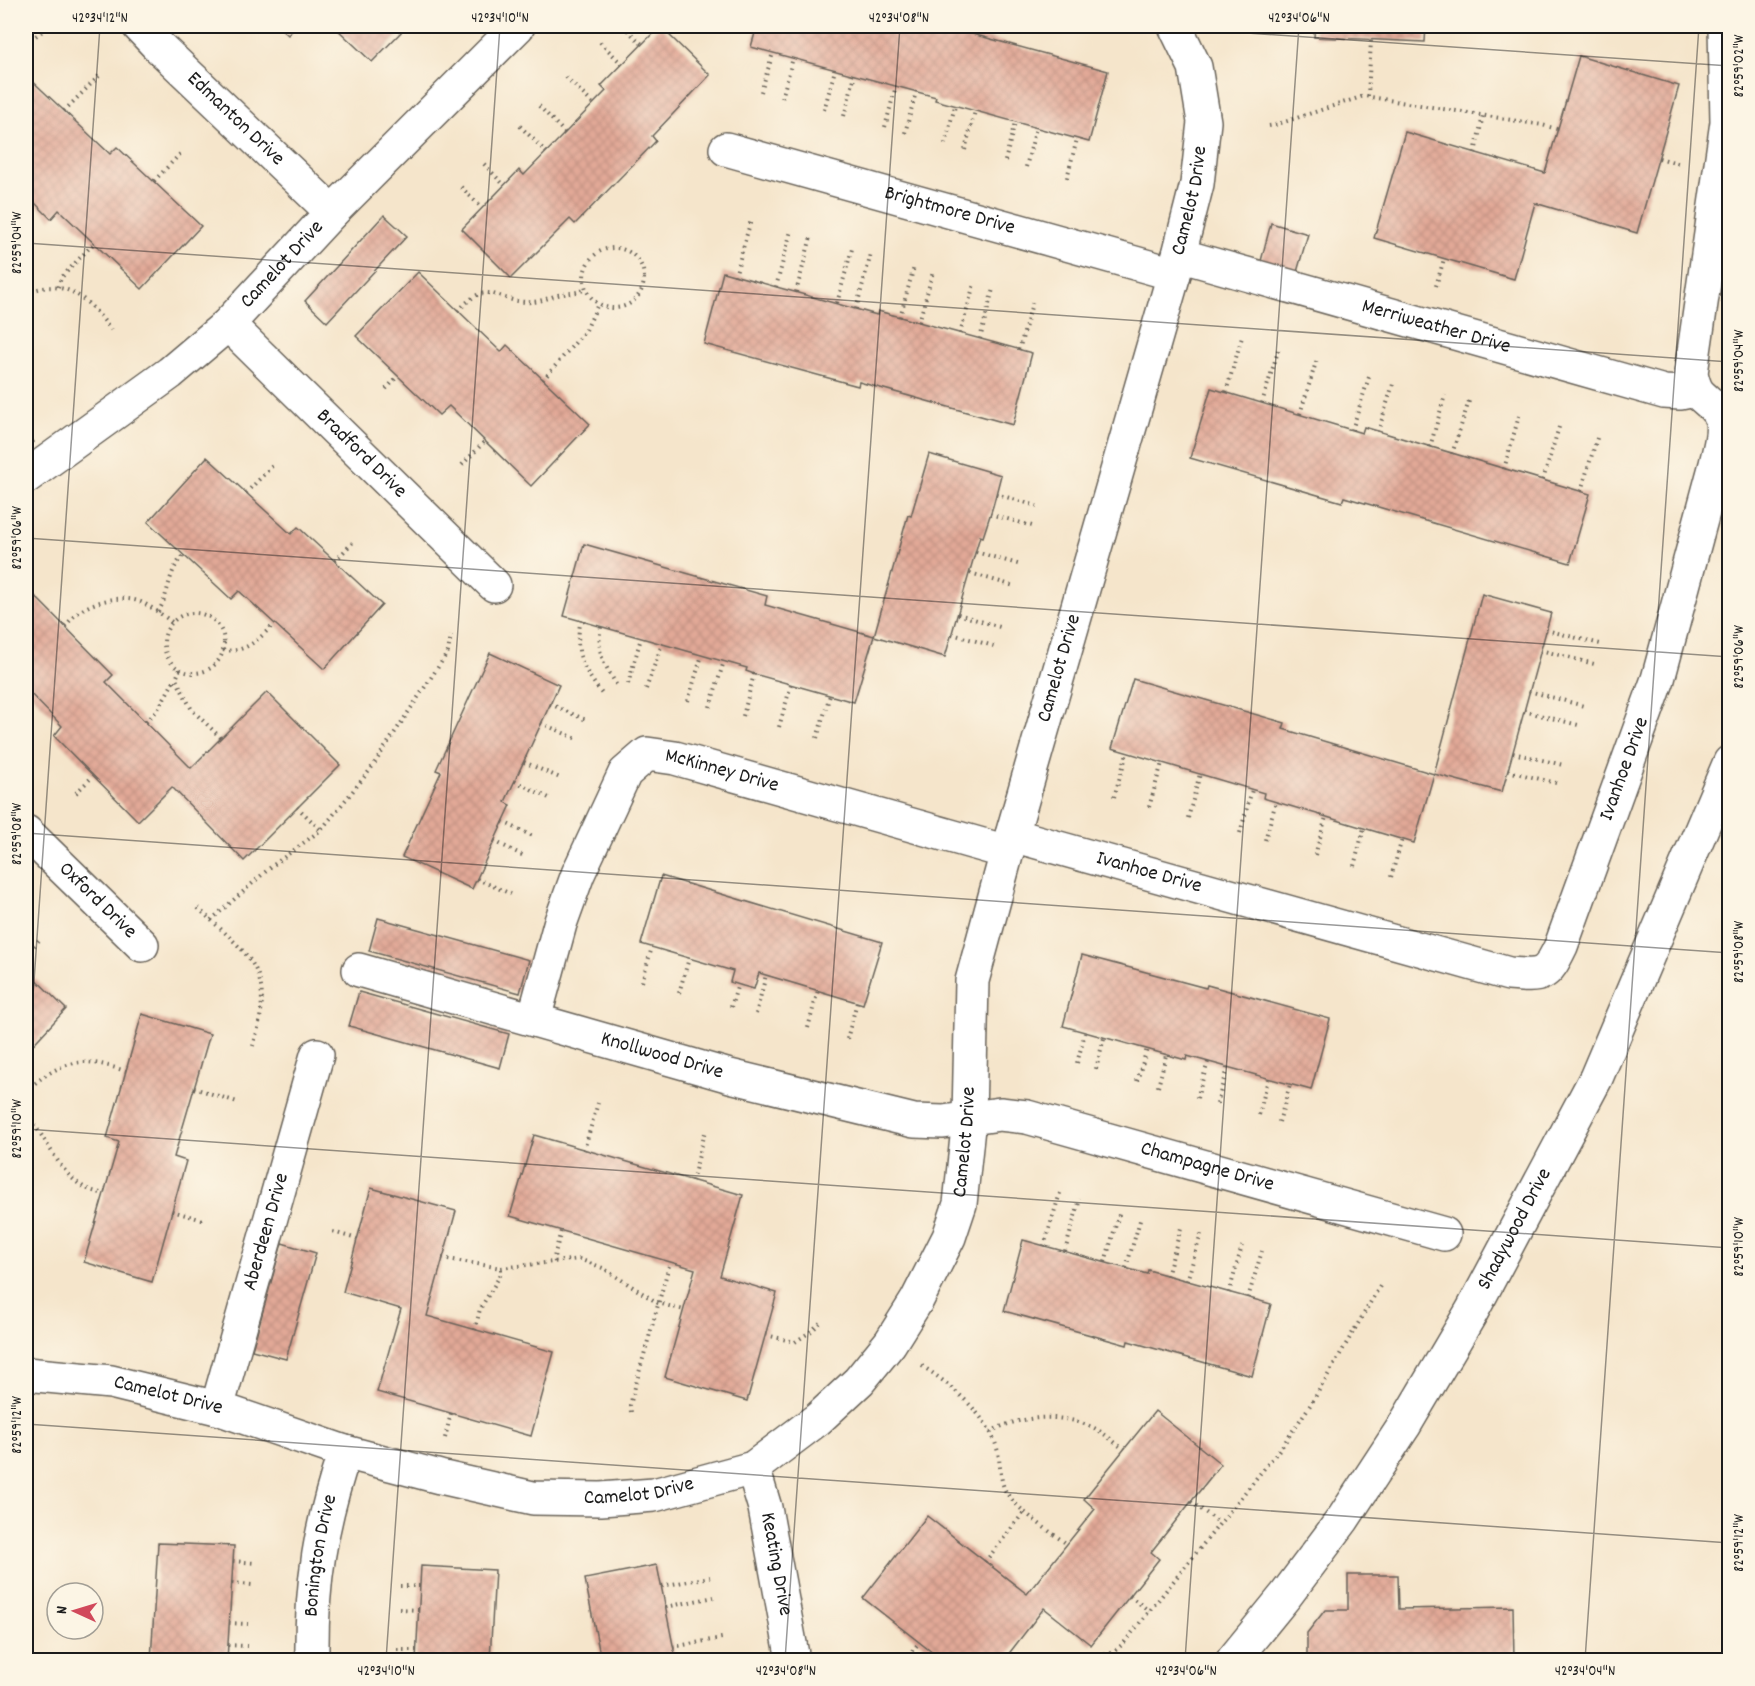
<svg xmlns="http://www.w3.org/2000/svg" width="1755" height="1686" viewBox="0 0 1755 1686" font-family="Dekko,sans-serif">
<defs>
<pattern id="building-cross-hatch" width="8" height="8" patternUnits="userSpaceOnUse" patternTransform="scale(1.5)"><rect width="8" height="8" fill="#e2a997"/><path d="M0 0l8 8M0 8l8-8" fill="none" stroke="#c19182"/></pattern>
</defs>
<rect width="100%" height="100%" fill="#fcf5e5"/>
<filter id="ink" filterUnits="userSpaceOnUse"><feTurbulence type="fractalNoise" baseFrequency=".0167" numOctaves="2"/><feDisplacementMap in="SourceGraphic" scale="12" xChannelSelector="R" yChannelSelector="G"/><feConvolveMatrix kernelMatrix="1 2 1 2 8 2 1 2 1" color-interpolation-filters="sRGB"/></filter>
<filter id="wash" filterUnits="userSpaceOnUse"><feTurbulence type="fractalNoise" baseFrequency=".008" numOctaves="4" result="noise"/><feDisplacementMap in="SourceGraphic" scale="24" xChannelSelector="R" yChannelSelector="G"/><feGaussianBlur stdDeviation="1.35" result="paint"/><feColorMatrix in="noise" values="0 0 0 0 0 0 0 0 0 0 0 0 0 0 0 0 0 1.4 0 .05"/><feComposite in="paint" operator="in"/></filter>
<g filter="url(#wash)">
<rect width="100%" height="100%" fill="#f5e5cb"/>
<g id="blocks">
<g fill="url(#building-cross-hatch)">
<polygon points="278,26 296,26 288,35"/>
<polygon points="334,26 407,26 372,62"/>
<polygon points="660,26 710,75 652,136 656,141 575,224 570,219 511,278 462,229 519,170 524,175 606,91 601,86"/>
<polygon points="757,26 955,26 954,29 1108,71 1089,142 935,100 936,97 751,47"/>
<polygon points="1315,26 1426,26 1425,42 1314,37"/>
<polygon points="1579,56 1679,86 1637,233 1535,203 1514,279 1374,238 1405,132 1545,173"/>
<polygon points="26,75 110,154 117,147 201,226 142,289 59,210 51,219 26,194"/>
<polygon points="384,215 407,236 327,322 305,301"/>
<polygon points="1271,223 1308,234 1297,272 1261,261"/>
<polygon points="418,272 501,352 507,345 590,424 531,486 449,406 439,415 356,336"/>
<polygon points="723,272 877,315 878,311 1032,353 1013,425 859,382 858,386 704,344"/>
<polygon points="1211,388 1362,433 1364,427 1590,494 1570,563 1344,497 1342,502 1190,458"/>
<polygon points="26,431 34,442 26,448"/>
<polygon points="929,454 1001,475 993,506 983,537 980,536 945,657 874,636 854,702 754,674 746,671 747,668 564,616 584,544 767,596 765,605 874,636 908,515 911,516"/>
<polygon points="207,457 291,534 298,527 382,605 324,669 239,591 231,599 148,522"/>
<polygon points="26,587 113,675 106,682 191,768 267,692 340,765 244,861 172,787 138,821 54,736 62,726 26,689"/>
<polygon points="1482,594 1551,613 1502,792 1434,774"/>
<polygon points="490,653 559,685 505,802 511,805 472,889 402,857 441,772 436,770"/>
<polygon points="1133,679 1285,723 1283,729 1434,774 1414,843 1263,798 1264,793 1112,748"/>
<polygon points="661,876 882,942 863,1004 759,973 754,989 743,986 730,982 733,971 641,944"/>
<polygon points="378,918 529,960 520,993 369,951"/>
<polygon points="1082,955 1206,988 1207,985 1330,1019 1311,1090 1187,1056 1186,1060 1063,1026"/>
<polygon points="26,970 66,1009 26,1052"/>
<polygon points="359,992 509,1034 500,1068 349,1026"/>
<polygon points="142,1014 210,1034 174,1157 186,1161 152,1282 84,1262 119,1142 107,1138"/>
<polygon points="534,1135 743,1195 720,1276 777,1293 747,1401 665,1377 695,1269 510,1216"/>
<polygon points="371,1188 456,1211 427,1316 554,1352 531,1436 377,1392 401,1309 343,1292"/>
<polygon points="26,1206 29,1206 30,1272 26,1272"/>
<polygon points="1023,1240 1147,1274 1148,1270 1271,1304 1252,1376 1128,1341 1127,1345 1004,1311"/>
<polygon points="282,1243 316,1253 286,1359 252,1350"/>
<polygon points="1155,1411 1221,1464 1151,1552 1159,1559 1091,1645 1044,1608 1004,1660 942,1660 863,1598 927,1516 1027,1594 1095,1509 1084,1499"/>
<polygon points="158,1543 234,1546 227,1660 151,1660"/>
<polygon points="657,1565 676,1660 601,1660 585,1579"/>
<polygon points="421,1566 495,1570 490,1660 416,1660"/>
<polygon points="1348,1575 1398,1575 1399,1609 1513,1607 1514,1660 1307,1660 1307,1633 1325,1610 1348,1610"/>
</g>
</g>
</g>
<g filter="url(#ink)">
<use href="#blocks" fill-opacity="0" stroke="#686259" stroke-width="1.5"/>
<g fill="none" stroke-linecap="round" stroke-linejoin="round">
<defs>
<g id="minor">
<path id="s1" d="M139 26 157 45 332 212"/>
<path id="s2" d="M726 149 1174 274"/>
<path id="s3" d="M1179 255 1664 392 1680 393 1695 390"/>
<path id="s4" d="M228 324 494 585"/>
<path id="s5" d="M26 477 170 373 228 324 332 212 518 26"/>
<path id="s6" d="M26 832 142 945"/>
<path id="s7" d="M1012 835 1509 974C1543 977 1546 977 1561 946L1658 679 1716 464C1719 449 1728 426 1718 412 1703 393 1697 401 1691 373L1727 122 1725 26"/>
<path id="s8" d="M359 970 730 1076 914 1121 943 1122 1000 1114 1027 1117 1444 1234"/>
<path id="s9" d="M534 1019 560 924 578 874 625 773 647 754 675 758 1007 852"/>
<path id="s10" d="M26 1374 111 1382 217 1408 345 1452 440 1477 533 1498 601 1499 654 1495 753 1468 818 1419 859 1381 890 1343 917 1300 949 1237 960 1204 969 1118 972 981 1007 852 1174 274 1197 184 1204 122 1195 67 1175 26"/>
<path id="s11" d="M217 1408 317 1055"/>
<path id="s12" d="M753 1468 765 1508 793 1660"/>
<path id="s13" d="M312 1660C311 1583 320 1526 345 1452"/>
<path id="s14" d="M1233 1660 1286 1595 1343 1519 1404 1426 1472 1311 1596 1078 1730 762"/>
</g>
</defs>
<use href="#minor" stroke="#686259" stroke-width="36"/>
<g stroke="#686259" stroke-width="4" stroke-dasharray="1.5 4.5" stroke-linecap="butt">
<polyline points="623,26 642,44"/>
<polyline points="600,42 622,64"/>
<polyline points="26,43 48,27"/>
<polyline points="566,77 593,104"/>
<polyline points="761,92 773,53"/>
<polyline points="1368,96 1371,40"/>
<polyline points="782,98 793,58"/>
<polyline points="539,106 565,133"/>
<polyline points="824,110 835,70"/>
<polyline points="64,111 99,76"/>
<polyline points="844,116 855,75"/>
<polyline points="520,126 546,152"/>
<polyline points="1269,126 1275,125 1364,96 1542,125 1557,129"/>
<polyline points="885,127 896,86"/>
<polyline points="905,133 916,92"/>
<polyline points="945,144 955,106"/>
<polyline points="965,150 975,111"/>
<polyline points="1475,153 1483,115"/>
<polyline points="1659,158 1681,164"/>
<polyline points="1005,161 1015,122"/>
<polyline points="484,164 504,185"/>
<polyline points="1026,167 1036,128"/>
<polyline points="1067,178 1077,139"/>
<polyline points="154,181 180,154"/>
<polyline points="461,187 482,208"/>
<circle cx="614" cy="278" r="30"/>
<polyline points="735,276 751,220"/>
<polyline points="1436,286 1444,259"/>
<polyline points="58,287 61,278 94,243"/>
<polyline points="776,287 791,231"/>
<polyline points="796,292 811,237"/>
<path d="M26 293C66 276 88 299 111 330"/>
<polyline points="837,303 852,249"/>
<polyline points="856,309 871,254"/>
<path d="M458 311C488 278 492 300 526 302 538 303 547 298 558 295 568 293 577 293 586 289"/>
<polyline points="900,317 914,267"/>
<polyline points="919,322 933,272"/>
<polyline points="960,334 974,284"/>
<polyline points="980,339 993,289"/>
<polyline points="1019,350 1033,300"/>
<polyline points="543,380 586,330 598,304"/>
<polyline points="386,389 398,376"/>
<polyline points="1226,392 1242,337"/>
<polyline points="1262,403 1279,348"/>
<polyline points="1300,414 1317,359"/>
<polyline points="1352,430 1370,374"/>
<polyline points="1378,432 1394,381"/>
<polyline points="1430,447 1445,395"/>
<polyline points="1452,454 1469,401"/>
<polyline points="462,465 485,441"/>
<polyline points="1504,469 1519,416"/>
<polyline points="1543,480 1559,427"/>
<polyline points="1581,491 1597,438"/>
<polyline points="246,493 275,463"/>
<polyline points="996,494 1037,506"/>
<polyline points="990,514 1032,526"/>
<polyline points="976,552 1021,565"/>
<polyline points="335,561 354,541"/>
<polyline points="970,573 1014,586"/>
<path d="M158 612C170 594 167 571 184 555"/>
<circle cx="194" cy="643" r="30"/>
<polyline points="958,614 1003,628"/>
<path d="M581 620C573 653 583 668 602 694"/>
<path d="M65 626C70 621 75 614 82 610 97 600 123 595 141 602 152 607 162 615 172 622"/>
<path d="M601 627C596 655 604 662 617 686"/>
<polyline points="1546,630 1604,645"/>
<polyline points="952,634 997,647"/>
<path d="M223 650C245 654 260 638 274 624"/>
<polyline points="1540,650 1598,665"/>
<polyline points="180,669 176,679 192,710 221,738"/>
<polyline points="628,684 641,638"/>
<polyline points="646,689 662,644"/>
<polyline points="1529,691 1584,706"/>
<polyline points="688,701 702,655"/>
<polyline points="550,704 586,720"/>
<polyline points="710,707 724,661"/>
<polyline points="1524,711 1578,725"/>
<polyline points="743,716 754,674"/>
<polyline points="146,722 157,711 175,679"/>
<polyline points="541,723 577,739"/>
<polyline points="779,727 791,685"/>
<polyline points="817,738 830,695"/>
<polyline points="1513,753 1563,765"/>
<polyline points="524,762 560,778"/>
<polyline points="1508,771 1556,783"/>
<polyline points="515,781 551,799"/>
<polyline points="76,793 93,776"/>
<polyline points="1114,797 1127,753"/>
<polyline points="297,807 321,830"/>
<polyline points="1149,807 1162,763"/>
<polyline points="1188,818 1200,774"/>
<polyline points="503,822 535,837"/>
<polyline points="1240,833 1252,790"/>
<polyline points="1265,840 1276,802"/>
<polyline points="494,841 526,857"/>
<polyline points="1315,855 1326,817"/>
<polyline points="1354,866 1364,828"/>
<polyline points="1391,877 1402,839"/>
<polyline points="477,879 511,894"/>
<path d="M198 908C250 957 277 969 253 1046"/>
<polyline points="211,920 272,866 321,830 370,770 448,652 451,635"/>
<polyline points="26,955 41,938"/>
<polyline points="642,982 652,947"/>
<polyline points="679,993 689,958"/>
<polyline points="731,1007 738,984"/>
<polyline points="756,1014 766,975"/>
<polyline points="808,1028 818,990"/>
<polyline points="847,1039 857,1002"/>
<polyline points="1077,1063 1085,1033"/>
<polyline points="1096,1069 1104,1038"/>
<polyline points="1137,1081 1147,1049"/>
<polyline points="1158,1087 1166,1055"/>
<polyline points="194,1088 237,1102"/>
<path d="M26 1091C43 1075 68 1058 94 1063 104 1064 115 1068 126 1071"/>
<polyline points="1197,1098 1208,1062"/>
<polyline points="1217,1104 1227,1068"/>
<polyline points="1259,1115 1268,1079"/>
<path d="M26 1116C47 1136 56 1169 82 1186 88 1190 97 1192 104 1194"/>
<polyline points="1279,1122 1290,1085"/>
<polyline points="584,1150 598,1103"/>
<polyline points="692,1181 705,1133"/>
<polyline points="172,1211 203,1220"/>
<polyline points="333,1232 357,1239"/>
<polyline points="1044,1246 1060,1193"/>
<polyline points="1065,1251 1080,1199"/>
<polyline points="442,1258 501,1268 579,1259 603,1268 658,1303 684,1310"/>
<polyline points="555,1262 554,1257 561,1231"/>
<polyline points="1105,1262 1120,1211"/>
<polyline points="1126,1268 1141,1217"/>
<polyline points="1167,1276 1181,1228"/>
<polyline points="1187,1281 1201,1234"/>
<polyline points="1229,1293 1242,1246"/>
<polyline points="1248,1298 1262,1251"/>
<polyline points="475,1330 480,1309 501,1274 501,1268"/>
<polyline points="766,1335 795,1342 810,1332 820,1323"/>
<path d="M922 1366C949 1383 986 1414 996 1445 1001 1460 999 1477 1005 1490 1014 1508 1051 1532 1067 1544"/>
<polyline points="631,1412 630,1405 670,1262"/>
<path d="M990 1432C1022 1414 1069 1412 1101 1432 1109 1437 1116 1444 1124 1449"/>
<polyline points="445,1438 451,1413"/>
<polyline points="1191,1502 1220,1523"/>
<polyline points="233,1561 255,1563"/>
<polyline points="985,1562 1025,1511"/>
<polyline points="232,1583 252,1585"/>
<polyline points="400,1586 421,1586"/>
<polyline points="662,1586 710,1577"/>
<polyline points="1130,1596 1149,1611"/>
<polyline points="666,1607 714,1597"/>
<polyline points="399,1609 419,1610"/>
<polyline points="229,1623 248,1624"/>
<polyline points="228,1645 247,1646"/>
<polyline points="673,1647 722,1638"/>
<polyline points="397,1650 417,1650"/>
<polyline points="717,1660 726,1659"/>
<polyline points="904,1660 919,1643"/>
<polyline points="1081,1660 1112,1653 1123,1644 1283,1445 1311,1404 1380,1286"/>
</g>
<use href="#minor" stroke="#fff" stroke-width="33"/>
</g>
</g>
<path fill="none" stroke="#1c1c1c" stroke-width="1.5" stroke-opacity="0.45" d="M1146 26 1730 66M26 243 1730 362M26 538 1730 657M26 833 1730 953M26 1097 100 26M26 1129 1730 1248M26 1424 1730 1543M386 1660 500 26M785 1660 900 26M1185 1660 1299 26M1585 1660 1699 26"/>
<g text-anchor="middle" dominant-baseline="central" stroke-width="6" stroke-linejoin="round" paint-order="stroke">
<g font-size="21" fill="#1c1c1c" stroke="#fcf5e5">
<text stroke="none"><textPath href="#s1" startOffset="134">Edmanton Drive</textPath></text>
<text stroke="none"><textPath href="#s10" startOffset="2124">Camelot Drive</textPath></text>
<text stroke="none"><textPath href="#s2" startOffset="232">Brightmore Drive</textPath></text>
<text stroke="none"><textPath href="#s5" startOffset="334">Camelot Drive</textPath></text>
<text stroke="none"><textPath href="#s3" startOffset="267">Merriweather Drive</textPath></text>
<text stroke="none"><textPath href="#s4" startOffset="186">Bradford Drive</textPath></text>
<text stroke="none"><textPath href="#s10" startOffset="1638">Camelot Drive</textPath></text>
<text stroke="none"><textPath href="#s7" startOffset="771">Ivanhoe Drive</textPath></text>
<text stroke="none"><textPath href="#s9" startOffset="369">McKinney Drive</textPath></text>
<text stroke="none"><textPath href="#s7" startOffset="142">Ivanhoe Drive</textPath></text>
<text stroke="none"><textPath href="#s6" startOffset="99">Oxford Drive</textPath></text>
<text stroke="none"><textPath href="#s8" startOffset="315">Knollwood Drive</textPath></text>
<text stroke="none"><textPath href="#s10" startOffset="1152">Camelot Drive</textPath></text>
<text stroke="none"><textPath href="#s8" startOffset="876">Champagne Drive</textPath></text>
<text stroke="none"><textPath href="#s14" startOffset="516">Shadywood Drive</textPath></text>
<text stroke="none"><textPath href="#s11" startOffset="183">Aberdeen Drive</textPath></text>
<text stroke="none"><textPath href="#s10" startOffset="144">Camelot Drive</textPath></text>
<text stroke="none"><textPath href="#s10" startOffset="630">Camelot Drive</textPath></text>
<text stroke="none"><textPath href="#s13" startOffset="105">Bonington Drive</textPath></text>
<text stroke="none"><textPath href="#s12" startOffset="99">Keating Drive</textPath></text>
</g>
</g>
<rect width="1755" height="1686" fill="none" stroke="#fcf5e5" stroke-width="66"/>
<g transform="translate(75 1611) rotate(274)"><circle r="28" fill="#fcf5e5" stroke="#a29e95" stroke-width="1.5"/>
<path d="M0-4.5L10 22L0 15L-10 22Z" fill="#d1495b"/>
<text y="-9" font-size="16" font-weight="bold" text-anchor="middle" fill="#1c1c1c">N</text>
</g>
<rect x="33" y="33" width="1689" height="1620" fill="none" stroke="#1c1c1c" stroke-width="2"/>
<g font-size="15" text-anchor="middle" fill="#1c1c1c">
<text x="100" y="22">42°34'12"N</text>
<text x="500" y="22">42°34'10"N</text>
<text x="899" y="22">42°34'08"N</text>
<text x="1299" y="22">42°34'06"N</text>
<text transform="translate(1738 66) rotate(-90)" y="5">82°59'02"W</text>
<text transform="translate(16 243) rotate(-90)" y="5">82°59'04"W</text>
<text transform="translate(1738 361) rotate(-90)" y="5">82°59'04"W</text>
<text transform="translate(16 538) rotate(-90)" y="5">82°59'06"W</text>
<text transform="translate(1738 657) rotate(-90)" y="5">82°59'06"W</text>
<text transform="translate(16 834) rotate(-90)" y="5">82°59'08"W</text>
<text transform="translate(1738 952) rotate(-90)" y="5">82°59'08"W</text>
<text transform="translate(16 1129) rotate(-90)" y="5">82°59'10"W</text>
<text transform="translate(1738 1247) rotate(-90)" y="5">82°59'10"W</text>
<text transform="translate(16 1425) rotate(-90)" y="5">82°59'12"W</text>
<text transform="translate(1738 1543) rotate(-90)" y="5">82°59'12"W</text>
<text x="386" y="1675">42°34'10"N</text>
<text x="786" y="1675">42°34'08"N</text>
<text x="1186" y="1675">42°34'06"N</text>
<text x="1585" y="1675">42°34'04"N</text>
</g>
</svg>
